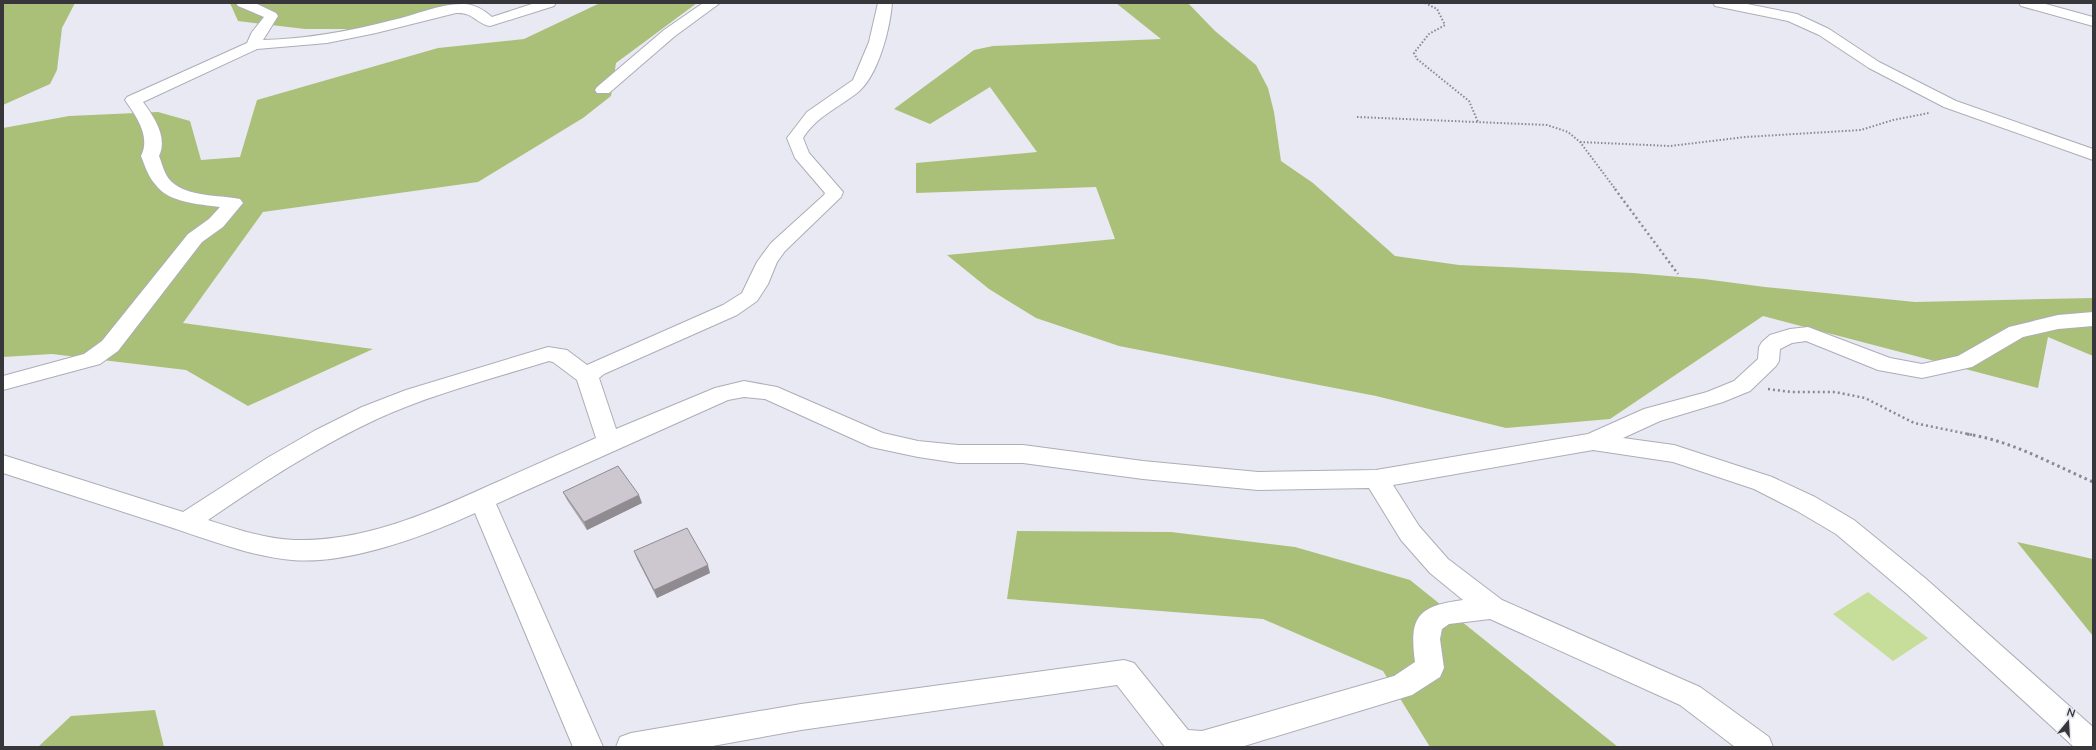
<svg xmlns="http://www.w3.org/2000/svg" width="2096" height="750" viewBox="0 0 2096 750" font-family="'Nunito Sans',sans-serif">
<rect width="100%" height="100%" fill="#e9e9f3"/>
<polygon fill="#c7dd9a" points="1868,592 1928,638 1893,661 1833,614"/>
<g fill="#aac078">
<polygon points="3,3 75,3 62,28 57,70 50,84 3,105"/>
<polygon points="230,3 468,3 354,29 305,29 238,21"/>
<polygon points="600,3 697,3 616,63 611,96 583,118 478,182 263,212 183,323 373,349 248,406 186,370 52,354 3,357 3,128 69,116 158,112 190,121 201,160 240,157 257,100 438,48 524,39"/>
<polygon points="1116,3 1188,3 1215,31 1256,65 1268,88 1274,112 1281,161 1313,183 1395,256 1459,265 1633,273 1704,279 1765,287 1915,302 2093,298 2093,356 2048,337 2038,388 1763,316 1610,419 1506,428 1376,396 1119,346 1036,318 989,289 947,255 1115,239 1096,187 916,193 916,163 1037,152 990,87 930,124 894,109 974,50 993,46 1161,39"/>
<polygon points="1017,531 1171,532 1295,547 1410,580 1618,747 1430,747 1383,671 1263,619 1007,599"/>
<polygon points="2017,542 2093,559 2093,636"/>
<polygon points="155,710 164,747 38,747 71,716"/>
</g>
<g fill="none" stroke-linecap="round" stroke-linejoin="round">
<defs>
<g id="street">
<path d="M236 3H255L276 13 278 16 263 40C307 39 350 31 393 20 416 15 441 3 465 4 476 5 484 10 492 17L535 3H556L554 6 490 26C475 23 474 12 456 13L376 33 327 43 257 49 143 102C154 117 168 137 159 156 162 163 164 173 169 179 183 196 214 195 234 198L240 199 243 203 223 227 202 242 118 351 100 364 3 390V376L84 354 102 341 188 234 209 219 220 207C199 204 168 203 155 184 148 176 145 166 141 156 151 136 136 116 125 100L127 97 247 43 252 32 264 17 238 6Z"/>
<polygon points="703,3 720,3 675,36 609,93 597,93 595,90 597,87 664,30"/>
<path d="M878 3H892C890 29 878 77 857 93 838 108 817 116 803 138L809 153 843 192 841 197 785 251 777 262 768 284 757 301 737 315 604 374 599 378 616 429 715 388 744 381 777 387 883 433 918 441 958 445H1023L1143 461 1258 472 1376 470 1588 434 1644 409 1707 392 1734 381 1758 359 1759 347 1762 342 1770 335 1790 329 1808 327 1890 358 1922 364 1958 356 2009 327 2058 315 2093 312V326L2058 329 2023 337 1972 367 1922 378 1878 370 1806 341 1792 343 1780 349 1779 361 1776 366 1750 391 1723 402 1660 421 1623 438 1674 445 1772 477 1815 497 1854 520 1925 578 2093 727V747H2074L1907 594 1836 534 1797 511 1754 489 1673 462 1593 450 1393 485 1419 526 1448 559 1502 600 1700 687 1769 737 1773 747H1735L1680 705 1490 619 1449 624 1442 629 1440 639 1444 668 1440 677 1412 695 1241 747H1165L1117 685 801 730 707 747H616L620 737 631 733 801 704 1124 660 1134 663 1188 730 1202 731 1394 676 1415 662C1409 617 1417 606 1463 600L1430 573 1401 540 1369 488 1258 490 1143 479 1023 463H958L918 457 871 447 765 399 744 397 728 400 496 504 603 747H573L475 513C425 536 348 565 292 560 250 556 209 540 170 527 114 509 59 491 3 473V455L183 512 267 458 314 431 362 407 406 390 548 347 567 350 587 365 723 305 742 293 757 262 771 243 824 195 825 193 795 158 787 138 807 112 853 80 869 42ZM549 361 553 362 577 380 596 438C560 454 524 470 488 486 427 514 362 542 294 540 265 539 236 529 208 520 262 483 317 447 377 419 432 394 491 379 549 361Z"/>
<polygon points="1713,3 1742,3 1797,14 1829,29 1879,62 1956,101 2093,149 2093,160 1944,107 1869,68 1819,35 1788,21 1720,7 1715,6"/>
<polygon points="2019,3 2042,3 2093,17 2093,26 2021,6"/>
</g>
</defs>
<use href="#street" stroke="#acadb7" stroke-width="2"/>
<g stroke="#898990" stroke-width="2" stroke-dasharray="1.5 2" stroke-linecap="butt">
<polyline points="1425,3 1437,9 1445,25 1429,34 1414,53 1417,59 1469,101 1478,122"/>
<polyline points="1357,117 1547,125 1568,132 1580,142 1616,190"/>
<polyline points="1580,142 1670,146 1745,137 1861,130 1893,120 1929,113"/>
</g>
<g stroke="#898990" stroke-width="2.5" stroke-dasharray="2 3" stroke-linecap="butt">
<polyline points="1615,189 1678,274"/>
<polyline points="1768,389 1791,392 1835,392 1865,398 1914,423 1973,435"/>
</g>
<path stroke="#898990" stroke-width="3" stroke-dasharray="2.5 3.5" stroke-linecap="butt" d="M1967 434C2012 441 2052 464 2093 482"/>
<use href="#street" fill="#fff" fill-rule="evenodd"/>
</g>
<g fill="#b0abb2">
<polygon points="563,492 642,503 587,530 567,500"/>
<polygon points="634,551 710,573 657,598 637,559"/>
</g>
<g fill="#908b91">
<polygon points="639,495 642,503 587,530 584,522"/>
<polygon points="708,565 710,573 657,598 654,590"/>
</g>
<g fill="#cdc7cf" stroke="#908b91">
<polygon points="618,466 639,495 584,522 563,492"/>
<polygon points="687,528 708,565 654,590 634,551"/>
</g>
<rect width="2096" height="750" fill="none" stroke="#37373b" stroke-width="8"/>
<g transform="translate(2068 722) rotate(18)" stroke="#e9e9f3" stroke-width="3" paint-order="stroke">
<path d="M0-3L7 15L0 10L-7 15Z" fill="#37373b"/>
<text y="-6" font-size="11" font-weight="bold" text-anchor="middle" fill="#37373b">N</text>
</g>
</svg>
